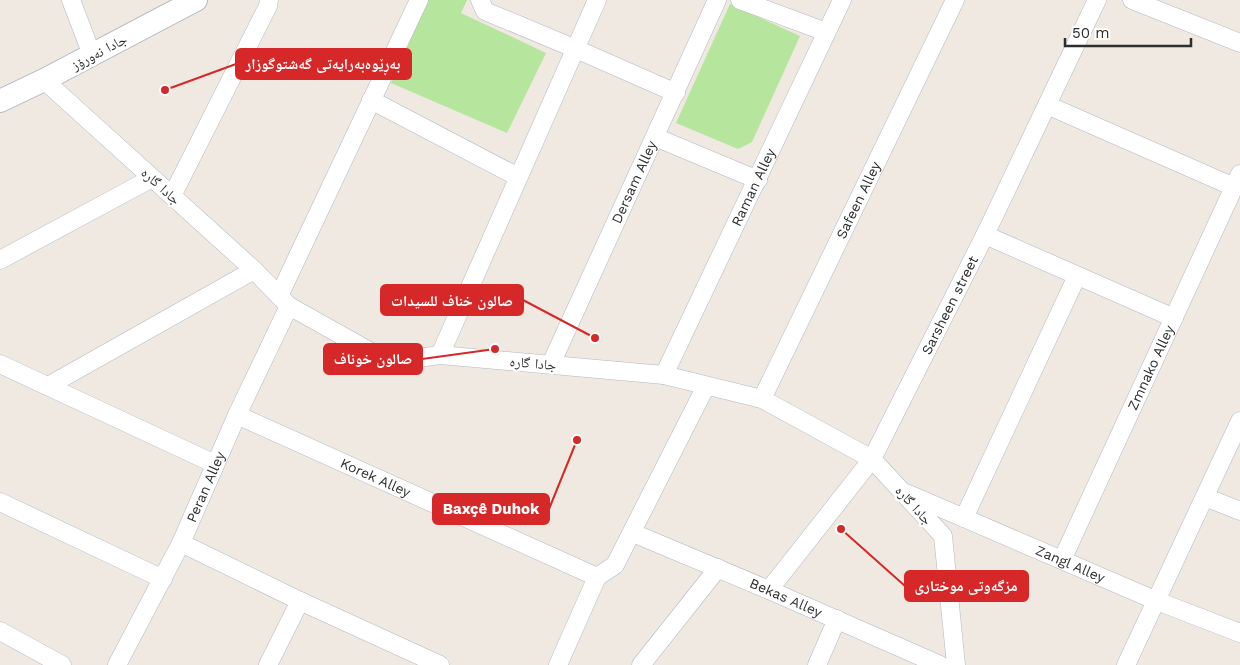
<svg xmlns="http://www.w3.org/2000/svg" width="1240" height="665" viewBox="0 0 1240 665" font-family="'Work Sans','Noto Naskh Arabic',sans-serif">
<rect width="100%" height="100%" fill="#efe9e1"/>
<g fill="#b6e59e">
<polygon points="428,0 467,0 461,13 546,53 507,133 391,83"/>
<polygon points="730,4 800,36 752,142 738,149 676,123"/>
</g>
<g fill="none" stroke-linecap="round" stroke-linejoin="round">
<defs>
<g id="minor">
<polyline points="71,0 92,55"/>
<polyline points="480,0 485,11 576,49 676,93"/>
<polyline points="740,0 826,32"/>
<polyline points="1132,0 1240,43"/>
<polyline points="44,80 254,270 289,306 389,362 440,355 664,375 762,399 872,459 943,536 956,665"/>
<polyline points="371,100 518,177"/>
<polyline points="1047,105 1234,187"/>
<polyline points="655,137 758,180"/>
<polyline points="172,196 268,6 269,0"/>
<polyline points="985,235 1174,318"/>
<polyline points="0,260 152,178"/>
<polyline points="279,296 419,0"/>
<polyline points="440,355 597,0"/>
<polyline points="0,364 215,464"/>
<path id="s1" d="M551 364 717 0"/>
<path id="s2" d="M664 375 842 0"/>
<polyline points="48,386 254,270"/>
<path id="s3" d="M762 399 955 0"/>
<path id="s4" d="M237 415 597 577"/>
<path id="s5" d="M906 493 1157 601 1240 633"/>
<polyline points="1205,497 1240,511"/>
<polyline points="0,502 163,579"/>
<polyline points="964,518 1077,276"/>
<path id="s6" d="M633 533 769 590 940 665"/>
<polyline points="181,543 300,601 440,665"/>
<path id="s7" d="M1062 560 1240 174"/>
<path id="s8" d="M769 590 872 459 985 235 1097 0"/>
<polyline points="0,631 62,665"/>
<path id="s9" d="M117 665 181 543 237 415 289 306"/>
<polyline points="268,665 300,601"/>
<polyline points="558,665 597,577 615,565 706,386"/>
<polyline points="641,665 718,568"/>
<polyline points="817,665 837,619"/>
<polyline points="1126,665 1240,421"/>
</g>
<polyline id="tertiary" points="0,101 44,80 196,0"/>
</defs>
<use href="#minor" stroke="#b4b7c1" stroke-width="19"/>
<use href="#tertiary" stroke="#b4b7c1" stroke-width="24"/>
<use href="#minor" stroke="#fff" stroke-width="18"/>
<use href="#tertiary" stroke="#fff" stroke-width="22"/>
</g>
<g text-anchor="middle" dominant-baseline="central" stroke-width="5" stroke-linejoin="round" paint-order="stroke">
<g font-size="14" fill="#2e2e2e" stroke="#fff">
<text transform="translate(99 52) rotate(-28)">جادا نەورۆز</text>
<text stroke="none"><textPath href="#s1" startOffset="200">Dersam Alley</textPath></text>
<text transform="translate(161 186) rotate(42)">جادا گارە</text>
<text stroke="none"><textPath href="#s2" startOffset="208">Raman Alley</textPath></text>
<text stroke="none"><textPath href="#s3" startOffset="221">Safeen Alley</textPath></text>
<text stroke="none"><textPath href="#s8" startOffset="339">Sarsheen street</textPath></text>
<text transform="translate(533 363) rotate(5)">جادا گارە</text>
<text stroke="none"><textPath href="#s7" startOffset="212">Zmnako Alley</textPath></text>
<text stroke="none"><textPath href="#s4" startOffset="152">Korek Alley</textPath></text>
<text stroke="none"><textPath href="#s9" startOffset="199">Peran Alley</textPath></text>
<text transform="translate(914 505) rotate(48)">جادا گارە</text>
<text stroke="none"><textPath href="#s5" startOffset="179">Zangl Alley</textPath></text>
<text stroke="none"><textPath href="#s6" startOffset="166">Bekas Alley</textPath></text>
</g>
</g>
<path fill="none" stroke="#d62828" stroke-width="2" d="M165 90L236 64M595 338L523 300M495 349L422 359M577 440L549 509M841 529L905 586"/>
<g fill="#d62828" stroke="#fff" stroke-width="2">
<circle cx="165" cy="90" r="5"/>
<circle cx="595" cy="338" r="5"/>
<circle cx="495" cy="349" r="5"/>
<circle cx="577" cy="440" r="5"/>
<circle cx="841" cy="529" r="5"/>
</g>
<g fill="#d62828" stroke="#d62828" stroke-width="2">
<rect x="236" y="49" width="175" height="30" rx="5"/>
<rect x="381" y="285" width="142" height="30" rx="5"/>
<rect x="324" y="344" width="98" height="30" rx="5"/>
<rect x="433" y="494" width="116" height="30" rx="5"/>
<rect x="905" y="571" width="123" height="30" rx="5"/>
</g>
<g font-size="15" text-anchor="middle" font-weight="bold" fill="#fff">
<text x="323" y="69">بەڕێوەبەرایەتی گەشتوگوزار</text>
<text x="452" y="306">صالون خناف للسيدات</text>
<text x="373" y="364">صالون خوناف</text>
<text x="491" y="514">Baxçê Duhok</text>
<text x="966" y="591">مزگەوتی موختاری</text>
</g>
<path d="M1065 38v8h126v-8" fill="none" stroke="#2e2e2e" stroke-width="2.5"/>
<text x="1072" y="38" font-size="15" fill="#2e2e2e" stroke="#ffffff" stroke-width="4" paint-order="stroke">50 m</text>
</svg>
